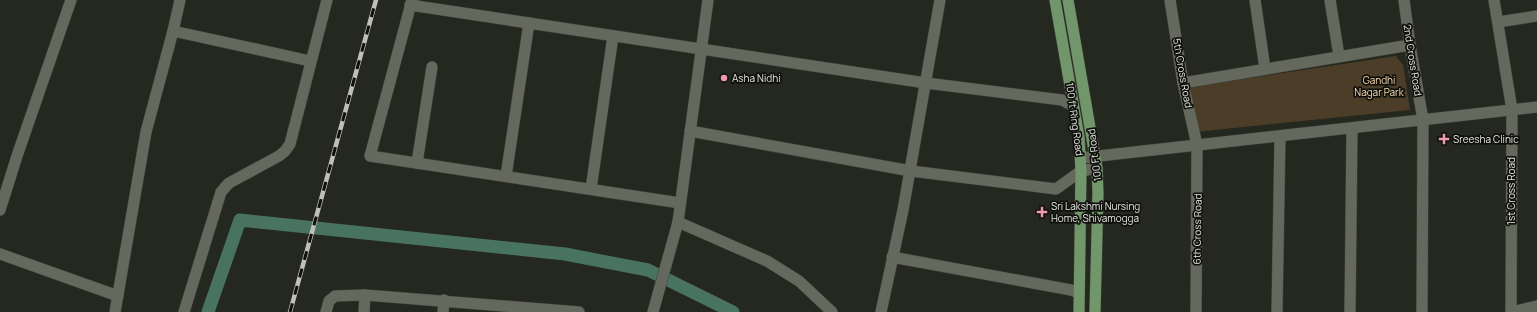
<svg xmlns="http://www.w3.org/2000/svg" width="1537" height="312" viewBox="0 0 1537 312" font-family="Manrope,sans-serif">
<rect width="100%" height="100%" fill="#25281e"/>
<polygon fill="#4c3d29" points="1396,56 1403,65 1410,110 1195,132 1183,88"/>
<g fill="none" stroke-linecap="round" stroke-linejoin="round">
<polyline stroke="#497361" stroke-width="13" points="208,312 240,220 565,254 648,270 733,312"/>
<defs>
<g id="minor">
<polyline points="412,0 370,156 680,203"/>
<polyline points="1170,0 1183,83 1197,145 1196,312"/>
<polyline points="1255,0 1265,69"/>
<polyline points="1330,0 1339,56"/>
<polyline points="1404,0 1410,45 1423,120 1422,312"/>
<polyline points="1494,0 1512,110 1511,312"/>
<polyline points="410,5 926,83 1062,100 1073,106"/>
<polyline points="1498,22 1537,16"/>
<polyline points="173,31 310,61"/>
<polyline points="1183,83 1410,45"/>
<polyline points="690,131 911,171 1056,189 1081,171 1097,168"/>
<polyline points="1081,158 1537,107"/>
<polyline points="417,163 432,67"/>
<polyline points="506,176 529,23"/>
<polyline points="591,189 613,36"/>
<polyline points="0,210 17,156 71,0"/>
<polyline points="678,222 767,261 799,281 832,312"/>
<polyline points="0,254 118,296"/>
<polyline points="892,257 1071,290 1079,293"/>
<polyline points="115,312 146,132 173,31 180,0"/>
<polyline points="184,312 221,192 229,183 279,156 285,151 290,144 327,0"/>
<polyline points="326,312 329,301 335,296 365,295 579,312"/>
<polyline points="364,312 365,295"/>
<polyline points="443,312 444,300"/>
<polyline points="653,312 678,222 708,0"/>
<polyline points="881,312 903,210 940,0"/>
<polyline points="1277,312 1280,136"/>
<polyline points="1350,312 1352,128"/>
<polyline points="1511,312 1537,306"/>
</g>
<g id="primary">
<polyline points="1055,0 1079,137 1081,171 1079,312"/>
<polyline points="1068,0 1097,168 1098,193 1095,312"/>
</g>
</defs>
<use href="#minor" stroke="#42443c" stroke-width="12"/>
<use href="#primary" stroke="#42443c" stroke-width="12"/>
<use href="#minor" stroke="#65685c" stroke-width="11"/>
<use href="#primary" stroke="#71966b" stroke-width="11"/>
<defs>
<polyline id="rail" points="290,312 376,0"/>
</defs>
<use href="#rail" stroke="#bfc1b9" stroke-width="4.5"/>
<use href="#rail" stroke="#0f100c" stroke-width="3" stroke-dasharray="9" stroke-linecap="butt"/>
</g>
<g fill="#f29aad" stroke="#0f100c" stroke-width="1.5">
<circle cx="724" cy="78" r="4"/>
<path d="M1442 133h4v4h4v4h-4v4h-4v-4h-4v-4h4z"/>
<path d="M1040 206h4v4h4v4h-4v4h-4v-4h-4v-4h4z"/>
</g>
<g text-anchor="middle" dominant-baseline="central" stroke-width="3.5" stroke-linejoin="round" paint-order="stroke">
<g font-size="10" fill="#e5e7e0" stroke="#0f100c">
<text transform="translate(1413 60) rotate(81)">2nd Cross Road</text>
<text transform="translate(1183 73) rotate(80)">5th Cross Road</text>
<text transform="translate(1075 119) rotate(82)">100 ft Ring Road</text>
<text transform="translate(1094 155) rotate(-97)">100 Ft Road</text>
<text transform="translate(1511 191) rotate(-90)">1st Cross Road</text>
<text transform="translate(1197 229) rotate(-89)">6th Cross Road</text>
</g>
<g font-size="10" fill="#e5e7e0" stroke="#0f100c" text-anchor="start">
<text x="732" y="78">Asha Nidhi</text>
<text x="1453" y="139">Sreesha Clinic</text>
<text x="1051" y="206">Sri Lakshmi Nursing<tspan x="1051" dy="12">Home, Shivamogga</tspan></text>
</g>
<g font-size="10" fill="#fedcb0" stroke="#0f100c">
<text x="1379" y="80">Gandhi<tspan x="1379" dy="12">Nagar Park</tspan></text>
</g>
</g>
</svg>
